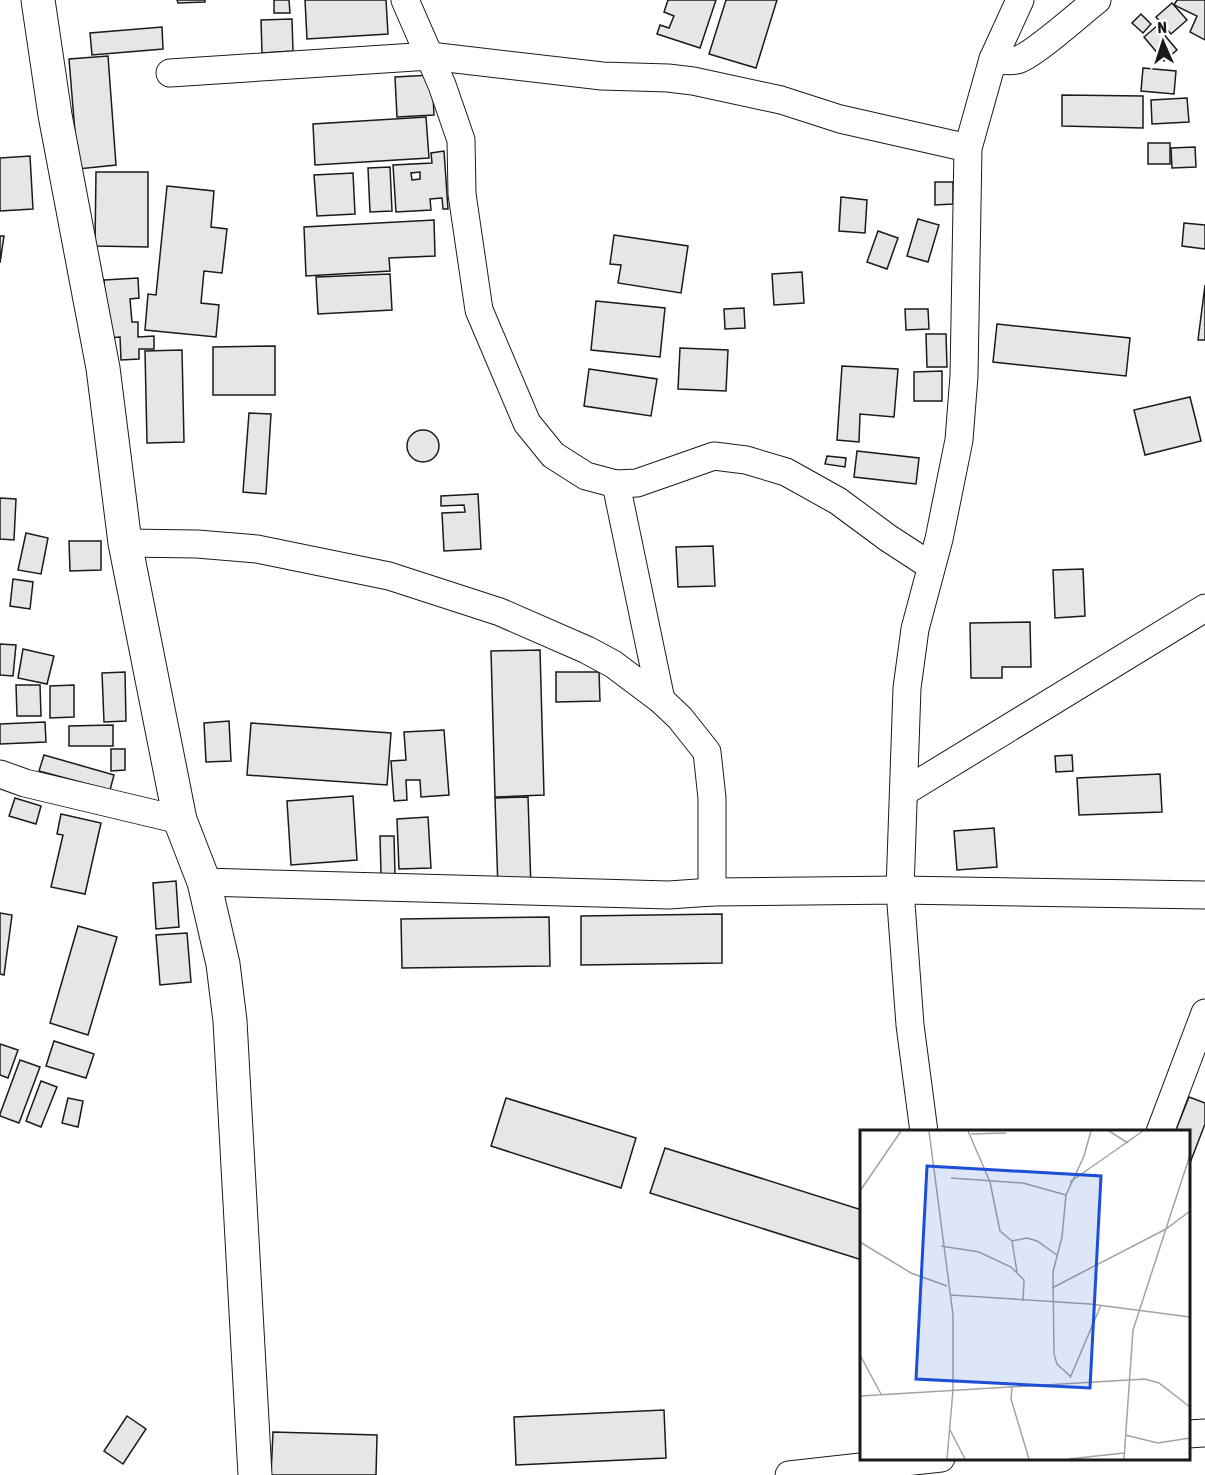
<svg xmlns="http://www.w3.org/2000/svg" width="1205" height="1475" viewBox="0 0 1205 1475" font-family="'Asap Condensed',sans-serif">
<rect width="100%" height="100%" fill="#fff"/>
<g fill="#e6e6e6" stroke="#1a1a1a" stroke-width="1.5" fill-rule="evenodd">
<polygon points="177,0 205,0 205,2 178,3"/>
<polygon points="274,0 289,0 290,13 274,13"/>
<polygon points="305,0 386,0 388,34 307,39"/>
<polygon points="668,0 716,0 700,48 657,34 660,25 669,28 674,16 664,12"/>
<polygon points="726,0 777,0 756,68 709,54"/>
<polygon points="1177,0 1205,0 1205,40 1190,32 1197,16 1174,5"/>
<polygon points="1172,3 1187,20 1171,34 1156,17"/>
<polygon points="1141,14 1151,24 1143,33 1132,23"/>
<polygon points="292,19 293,51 262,53 261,20"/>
<polygon points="1157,26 1177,50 1164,61 1144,37"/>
<polygon points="162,27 163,49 92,55 90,33"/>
<polygon points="108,56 116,165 78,169 69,59"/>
<polygon points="1143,68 1176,71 1174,94 1141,91"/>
<polygon points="432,75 434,115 397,117 395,77"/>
<polygon points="1062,95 1143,96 1143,128 1062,126"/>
<polygon points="1187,98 1189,122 1152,124 1151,100"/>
<polygon points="426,117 429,158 315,165 313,124"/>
<rect x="1148" y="143" width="22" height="21"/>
<polygon points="1195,147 1196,167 1172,168 1171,148"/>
<path d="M444 151 448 209H443L442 198 430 199 431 210 396 212 393 165 432 163 431 153ZM420 172V179L412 180 411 173Z"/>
<polygon points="30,156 33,209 0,211 0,158"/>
<polygon points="390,167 392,211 370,212 368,168"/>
<polygon points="96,172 148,172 148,247 95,246"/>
<polygon points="353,173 355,214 317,216 314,175"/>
<polygon points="935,182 953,182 953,204 935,205"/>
<polygon points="167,186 214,191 211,227 227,229 222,273 204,271 201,303 219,305 216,337 145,330 148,294 156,295"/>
<polygon points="841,197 867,200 865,233 839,231"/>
<polygon points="918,219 939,225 928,262 907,256"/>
<polygon points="434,220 435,256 389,258 390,271 306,276 304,227"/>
<polygon points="1184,223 1205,225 1205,249 1182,246"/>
<polygon points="878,231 898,238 887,269 867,262"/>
<polygon points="614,235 688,246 681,293 618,283 621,265 610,264"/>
<polygon points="0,236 4,236 0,263"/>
<polygon points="802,272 804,303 774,305 772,274"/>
<polygon points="390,274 392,310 318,314 316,277"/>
<polygon points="138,278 139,298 130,299 132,322 138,322 138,337 154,336 154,349 139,349 139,359 121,360 120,337 107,338 104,280"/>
<polygon points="1205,285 1205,340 1198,340"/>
<polygon points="596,301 665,308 660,357 591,350"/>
<polygon points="744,308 745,328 725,329 724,309"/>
<polygon points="905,309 928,309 929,329 906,330"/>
<polygon points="997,324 1130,338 1126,376 993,362"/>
<polygon points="926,334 946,334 947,367 927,367"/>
<polygon points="275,346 275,395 213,395 213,347"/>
<polygon points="680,348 728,350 726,391 678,389"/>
<polygon points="182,350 184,442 147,443 145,351"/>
<polygon points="842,366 898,369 894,417 860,414 859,442 837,440"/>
<polygon points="589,369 657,379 651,416 584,406"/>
<polygon points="942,371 942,401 914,401 914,372"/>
<polygon points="1190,397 1201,441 1145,455 1134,410"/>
<polygon points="249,413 271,414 266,494 243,492"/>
<circle cx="423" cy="446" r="16"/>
<polygon points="857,451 919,458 916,484 854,477"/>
<polygon points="827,456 846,458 845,467 825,464"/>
<polygon points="478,494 481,549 444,551 442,513 465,512 464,505 441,506 441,496"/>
<polygon points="0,498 16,499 14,540 0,539"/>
<polygon points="26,533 48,538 41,574 18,570"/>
<polygon points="69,541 101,541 101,570 70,571"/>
<polygon points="713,546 715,586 678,587 676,547"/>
<polygon points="1083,569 1085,616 1055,618 1053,570"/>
<polygon points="13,579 33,582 30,609 10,606"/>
<polygon points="1030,622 1031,667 1002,667 1002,678 971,678 970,623"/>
<polygon points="0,644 16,645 13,676 0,675"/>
<polygon points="23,649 54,656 47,684 18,678"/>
<polygon points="540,650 544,795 495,797 491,651"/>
<polygon points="125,672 126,721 104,722 102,673"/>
<polygon points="556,672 599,672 600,701 556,702"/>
<polygon points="16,685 40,685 41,716 17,716"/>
<polygon points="74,685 74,717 50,718 50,686"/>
<polygon points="229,721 231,761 206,762 204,723"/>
<polygon points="45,722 46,742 0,744 0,724"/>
<polygon points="251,723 391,733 387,785 247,775"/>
<polygon points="113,725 113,746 69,746 69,726"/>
<polygon points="444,730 449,795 421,797 420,780 406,780 407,800 394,801 391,761 406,760 404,732"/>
<polygon points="111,749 125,749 125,770 111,771"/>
<polygon points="44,755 114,775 110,790 39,771"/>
<polygon points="1072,755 1073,771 1056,772 1055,756"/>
<polygon points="1160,774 1162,812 1079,815 1077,778"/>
<polygon points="353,796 357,860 291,865 287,801"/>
<polygon points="528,797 531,888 498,889 495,798"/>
<polygon points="15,798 41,806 36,824 9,816"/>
<polygon points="61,814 101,823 85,894 51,887 63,835 57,834"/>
<polygon points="428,817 431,868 399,869 397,819"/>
<polygon points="994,828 997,867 957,870 954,831"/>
<polygon points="380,836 394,836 395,874 381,874"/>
<polygon points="176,881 179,927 156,929 153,883"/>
<polygon points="0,913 12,915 4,975 0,974"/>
<polygon points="722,914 722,963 581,965 581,916"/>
<polygon points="549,917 550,966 402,968 401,919"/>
<polygon points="78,926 117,937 88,1035 50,1023"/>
<polygon points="187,933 191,982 160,985 156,935"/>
<polygon points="54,1041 94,1054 86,1078 46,1066"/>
<polygon points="0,1044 18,1050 8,1078 0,1075"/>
<polygon points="20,1060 40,1067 19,1123 0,1116 0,1114"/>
<polygon points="41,1081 57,1087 41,1127 26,1121"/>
<polygon points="1189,1097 1205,1103 1205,1124 1190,1163 1188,1162 1188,1132 1175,1132"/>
<polygon points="68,1098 83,1101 78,1127 62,1123"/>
<polygon points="506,1098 636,1138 621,1188 491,1146"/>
<polygon points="665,1148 862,1210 862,1260 650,1193"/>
<polygon points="664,1410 666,1458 516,1465 514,1417"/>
<polygon points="127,1416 146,1429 123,1464 104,1451"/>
<polygon points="273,1432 377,1435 376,1475 271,1475"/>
</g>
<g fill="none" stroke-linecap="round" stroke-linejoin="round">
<defs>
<g id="minor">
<polyline points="405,0 442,85 461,140 462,194 479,310 527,423 553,455 586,476 616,484 637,483 714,456 746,460 786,472 838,501 888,538 931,566"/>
<path d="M993 59C1001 60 1009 62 1017 60 1034 55 1080 13 1097 0"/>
<polyline points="170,73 430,56 602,76 668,78 693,81 781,100 840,119 968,148"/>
<polyline points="616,484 661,700"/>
<polyline points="125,543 197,544 257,549 389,576 500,612 587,650 613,664 661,700 680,718 707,752 712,798 712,892"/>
<polyline points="0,774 25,783 180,820"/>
<polyline points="904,792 1205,608"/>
<polyline points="204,882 669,895 712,892 900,890 1205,895"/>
<polyline points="924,1132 910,1025 900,890 907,688 915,629 939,539 959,440 964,376 968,148 993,59 1020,0"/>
<polyline points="1160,1132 1205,1013"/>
<polyline points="1188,1434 1205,1433"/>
<polyline points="789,1475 941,1458"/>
</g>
<polyline id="secondary" points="38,0 55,115 103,368 125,543 180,820 204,882 223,964 230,1021 255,1475"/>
</defs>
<use href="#minor" stroke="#1a1a1a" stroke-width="29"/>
<use href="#secondary" stroke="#1a1a1a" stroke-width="35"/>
<use href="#minor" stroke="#fff" stroke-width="27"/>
<use href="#secondary" stroke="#fff" stroke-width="33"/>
</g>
<g transform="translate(860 1130)">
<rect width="330" height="330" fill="#fff"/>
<path fill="none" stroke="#a3a3a3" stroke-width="1.5" d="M69 1 93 185V260L87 329M108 1 130 52 140 101 152 111 167 108 177 111 197 125M249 1 268 13M111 4 146 3M91 48 163 53 206 65M210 52 283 1M0 61 41 1M152 111 157 142M0 112 51 143 87 156M81 116 119 122 151 137 164 150 163 171M192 158 306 99 330 81M90 165 230 174 330 187M0 225 21 264M210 246 197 234 194 224 193 142 202 107 206 65 224 26 231 1M210 248 241 175M152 256 151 269 169 329M0 266 285 249 299 253 330 277M90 300 105 329M265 305 298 313 330 308M209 329 264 323M264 329 273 200 330 25"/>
<path fill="#1d4ed8" fill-opacity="0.15" stroke="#1d4ed8" stroke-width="3" d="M67 36 241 46 230 258 56 249Z"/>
<rect width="330" height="330" fill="none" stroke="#1a1a1a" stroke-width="3"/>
</g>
<g transform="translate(1163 42) rotate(357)" stroke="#ffffff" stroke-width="4.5" paint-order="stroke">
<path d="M0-4.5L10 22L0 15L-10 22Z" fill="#1a1a1a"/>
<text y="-9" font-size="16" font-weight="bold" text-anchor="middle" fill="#1a1a1a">N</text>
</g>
</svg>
